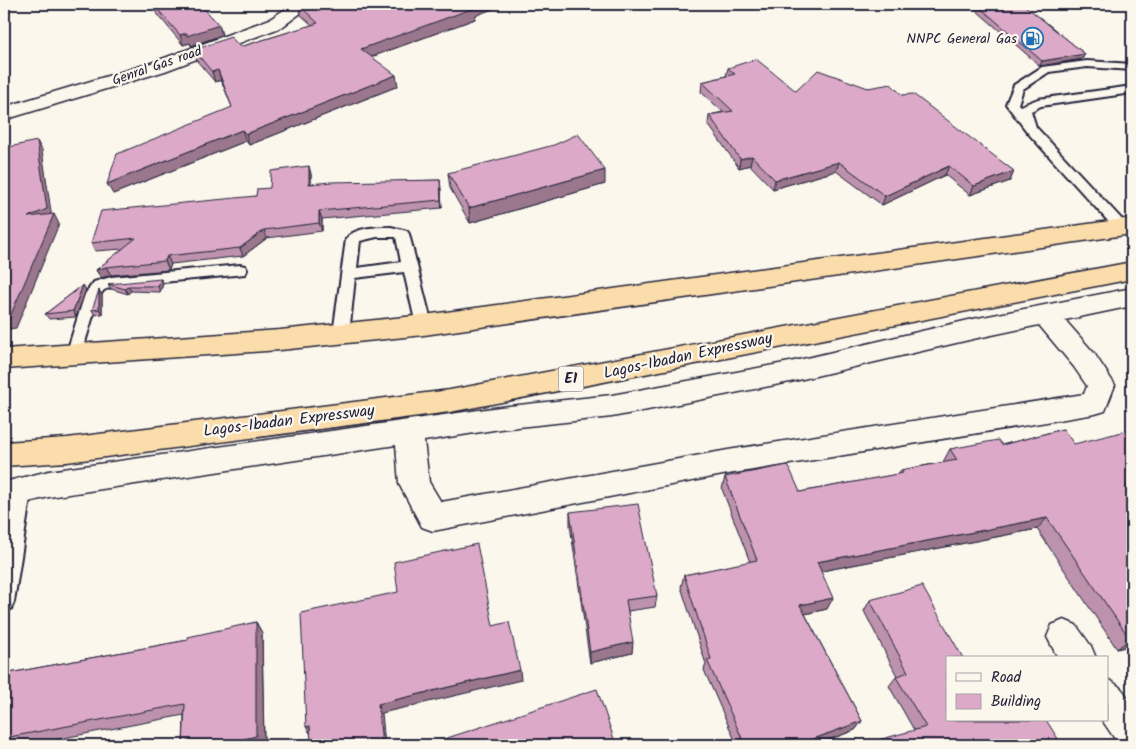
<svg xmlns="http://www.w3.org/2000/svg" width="1136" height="749" viewBox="0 0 1136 749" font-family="Kalam,sans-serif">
<rect width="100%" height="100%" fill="#fbf7ec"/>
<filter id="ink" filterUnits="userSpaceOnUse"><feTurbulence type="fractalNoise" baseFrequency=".02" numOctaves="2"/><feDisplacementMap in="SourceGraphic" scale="10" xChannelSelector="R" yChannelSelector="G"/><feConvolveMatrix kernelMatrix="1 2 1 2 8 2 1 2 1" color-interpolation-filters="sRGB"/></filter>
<g filter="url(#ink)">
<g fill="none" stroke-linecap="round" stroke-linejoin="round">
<defs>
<g id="service">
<polygon points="1087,61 1132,64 1132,70 1087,67 1049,72 1023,89 1018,104 1020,106 1038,99 1132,86 1132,93 1041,106 1031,111 1036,127 1127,225 1129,228 1127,231 1117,231 1028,133 1006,104 1014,85 1042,67"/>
<path d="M391 227 407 231 409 234 432 325 429 329 424 331 419 329 416 325 404 272 355 278 349 334 347 338 341 340 335 338 333 334 346 239C354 227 378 227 391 227ZM377 237H396L401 262 357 268 360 241Z"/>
<polygon points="240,265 245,266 247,270 245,274 112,287 104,290 99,296 80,359 74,361 68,359 66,355 85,294 94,282 111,277"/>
<polygon points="22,484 28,487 31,492 14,602 11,609 4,611 4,546 13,492 16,487"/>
</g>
<g id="minor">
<polygon points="293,4 313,4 282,27 165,71 4,120 4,107 151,63 270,19"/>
<path d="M1132 288V306L1065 320 1094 353 1115 385 1105 411 1095 414 728 474 433 531 422 527 399 484 396 445 49 497 4 508V482L49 471 500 407 612 395 790 362 973 319ZM1039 325 1074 367 1087 386 1084 394 728 450 441 502 429 482 424 441 500 429 612 417 790 382 973 339Z"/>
<polygon points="1064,620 1076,625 1091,646 1096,658 1058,658 1047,637 1052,625"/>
<path d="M1107 679C1136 692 1132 716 1132 745H1119L1102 720H1107Z"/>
</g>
<g id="motorway">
<polygon points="1132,218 1132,234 424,335 280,350 4,369 4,349 280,330 424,315"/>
<polygon points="1132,262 1132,279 450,412 67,462 4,466 4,442 67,438 450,390"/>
</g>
</defs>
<use href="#service" stroke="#22223b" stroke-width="4"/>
<use href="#minor" stroke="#22223b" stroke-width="3"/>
<use href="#motorway" stroke="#22223b" stroke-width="3"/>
<use href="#service" fill="#fbf7ec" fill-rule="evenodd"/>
<use href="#minor" fill="#fbf7ec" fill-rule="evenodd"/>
<use href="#motorway" fill="#fbddab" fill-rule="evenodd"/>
</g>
<g fill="#bd92ac" stroke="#22223b">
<polygon points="149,4 200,4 219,25 222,35 191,46 190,43 183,45"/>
<polygon points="969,4 1023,4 1085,54 1082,59 1040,66"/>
<polygon points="299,5 475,16 475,19 371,57 398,86 249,145 246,141 113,194 232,107 221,80 215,82 197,61 194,50 240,47 312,25 301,15"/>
<polygon points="728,68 796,91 868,88 902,95 1014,171 1010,181 970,195 945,175 882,205 836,171 773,189 750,165 739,168 708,124 709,115 723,112 701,92 702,82 726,76"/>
<polygon points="448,173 605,184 470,223 450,188"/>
<polygon points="311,174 311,184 440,180 442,208 322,219 322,231 267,238 243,256 171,264 169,270 111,275 101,278 96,270 123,249 95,251 91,243 256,196 270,188"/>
<polygon points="108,284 163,284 160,292 131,291 128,294 111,289"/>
<polygon points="83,285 86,290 76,317 49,319 45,314"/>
<polygon points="102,295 102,314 95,315 92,310"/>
<polygon points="1063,429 1132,645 1117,649 1037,529 821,571 827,609 805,614 862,721 855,730 815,745 737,745 704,670 706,664 681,587 684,575 750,562 722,489 725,477 800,492 899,474 901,470 944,462 943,462 950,449 1002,445"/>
<polygon points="570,512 657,596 655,607 628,611 632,653 590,663 570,525"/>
<polygon points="870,600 947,658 1062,745 914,730 889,686 896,677 897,676 864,611"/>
<polygon points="256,622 262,633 264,745 183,745 184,715 27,745 4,745 4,674 188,640"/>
</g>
<g fill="#9a778c" stroke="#22223b">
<polygon points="479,4 505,4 475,16 475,19 363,60 361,49"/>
<polygon points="219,25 222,35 191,46 190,43 183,45 180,35"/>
<polygon points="1085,54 1082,59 1040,66 1042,61"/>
<polygon points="218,70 221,80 215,82 212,72"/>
<polygon points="396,75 398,86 249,145 246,134"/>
<polygon points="242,130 246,141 113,194 107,184"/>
<polygon points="37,141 42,150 52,219 28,217"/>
<polygon points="752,156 750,165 739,168 740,159"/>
<polygon points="839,162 836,171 773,189 775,180"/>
<polygon points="309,166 311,174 311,192 309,184"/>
<polygon points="949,166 945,175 882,205 885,196"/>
<polygon points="605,170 605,184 470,223 469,208"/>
<polygon points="1014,171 1010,181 970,195 974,186"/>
<polygon points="440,180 441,189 442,208 441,200"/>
<polygon points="319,211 322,219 322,231 319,223"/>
<polygon points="54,214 59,224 16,328 4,330 4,320"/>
<polygon points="264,230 267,238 243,256 240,248"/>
<polygon points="167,256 171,264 169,270 165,261"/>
<polygon points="106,267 111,275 101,278 96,270"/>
<polygon points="161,279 163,284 160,292 158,286"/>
<polygon points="83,285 86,290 76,317 73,311"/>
<polygon points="128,286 131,291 128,294 125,289"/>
<polygon points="99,290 102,295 102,314 99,309"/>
<polygon points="1132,484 1132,494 1126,486"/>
<polygon points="1047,518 1037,529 812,573 817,562"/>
<polygon points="833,598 827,609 795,616 800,605"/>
<polygon points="256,622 262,633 264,745 240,745"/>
<polygon points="1132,638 1132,645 1117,649 1130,639"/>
<polygon points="633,642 632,653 590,663 590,652"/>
<polygon points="520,670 521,680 382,713 385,745 382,745 378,704"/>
<polygon points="862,721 855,730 815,745 797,745"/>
<polygon points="310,726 312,736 306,727"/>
</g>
<g fill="#dcaac8" stroke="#22223b">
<polygon points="153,4 200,4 219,25 187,36 187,33 180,35"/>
<polygon points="300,4 479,4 472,7 474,8 361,49 396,75 246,134 242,130 107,184 117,154 232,107 218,70 212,72 194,50 231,37 240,47 318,23 299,5"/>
<polygon points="976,4 1023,4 1085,54 1042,61"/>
<polygon points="756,59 796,91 818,70 868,88 891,84 902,95 913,94 1014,171 974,186 949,166 885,196 839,162 775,180 752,156 740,159 709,115 733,111 702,82 735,74 728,68"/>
<polygon points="578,134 605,170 469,208 448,173 554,145"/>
<polygon points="37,141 47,209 28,217 54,214 9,319 4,320 4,148"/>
<polygon points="309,166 309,184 331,182 440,180 441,200 319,211 319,223 264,230 240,248 167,256 165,261 106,267 96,270 136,238 91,243 101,211 256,196 257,189 270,188 271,171"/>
<polygon points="161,279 158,286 128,286 125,289 108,284"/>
<polygon points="83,285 73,311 45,314"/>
<polygon points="99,290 99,309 92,310"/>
<polygon points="1063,429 1074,444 1130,430 1132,433 1132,484 1126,486 1132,494 1132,638 1130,639 1047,518 817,562 833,598 800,605 862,721 797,745 745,745 707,660 711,659 684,575 757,560 725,477 788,465 800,492 903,473 901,470 957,460 950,449 998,440 1002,445"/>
<polygon points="638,504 657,596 626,600 633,642 590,652 570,512"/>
<polygon points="477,544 493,626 509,622 520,670 378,704 382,745 311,745 310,726 306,727 301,613 398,592 394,562"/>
<polygon points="922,586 963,658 947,658 947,720 1046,720 1062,745 860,745 926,727 896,677 908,672 870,600"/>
<polygon points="256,622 256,736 240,740 240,745 183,745 185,704 4,738 4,674 188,640 188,637"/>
<polygon points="597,689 616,745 439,745 438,741"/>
</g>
</g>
<defs>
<symbol id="fuel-ring" viewBox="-11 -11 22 22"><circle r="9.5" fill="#fbf7ec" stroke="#1f6fb2" stroke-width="1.5"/><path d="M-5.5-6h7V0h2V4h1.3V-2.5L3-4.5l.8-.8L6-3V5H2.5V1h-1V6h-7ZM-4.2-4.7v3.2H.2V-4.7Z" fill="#1f6fb2"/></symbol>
</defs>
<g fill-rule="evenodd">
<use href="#fuel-ring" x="1020" y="26" width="25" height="25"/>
</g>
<g text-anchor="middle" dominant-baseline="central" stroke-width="4.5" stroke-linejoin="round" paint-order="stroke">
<g font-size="14" fill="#22223b" stroke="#fbf7ec" text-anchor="end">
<text x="1017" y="39">NNPC General Gas</text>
</g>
<g font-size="14" fill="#22223b" stroke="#fbf7ec">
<text transform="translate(157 66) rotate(-19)">Genral Gas road</text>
</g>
<rect fill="#fbf7ec" stroke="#636270" stroke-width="1" x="558.5" y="366.5" width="25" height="25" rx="4"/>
<g font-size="15" font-weight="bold" fill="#22223b">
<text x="571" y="379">E1</text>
</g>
<g font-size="16" fill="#22223b" stroke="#fbf7ec">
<text transform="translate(688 356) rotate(-12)">Lagos-Ibadan Expressway</text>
<text transform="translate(289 421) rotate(-7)">Lagos-Ibadan Expressway</text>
</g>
</g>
<rect width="1136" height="749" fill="none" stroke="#fbf7ec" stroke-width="20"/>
<rect x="10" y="10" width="1116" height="729" fill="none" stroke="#22223b" stroke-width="2" filter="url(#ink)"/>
<rect x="946" y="656" width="162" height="65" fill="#fbf7ec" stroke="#a4a2a5"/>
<rect x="956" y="673" width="25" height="8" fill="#fbf7ec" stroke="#a4a2a5"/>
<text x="991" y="682" font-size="15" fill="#22223b">Road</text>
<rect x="956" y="694" width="25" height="15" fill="#dcaac8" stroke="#a4a2a5"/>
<text x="991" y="706" font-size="15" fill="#22223b">Building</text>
</svg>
